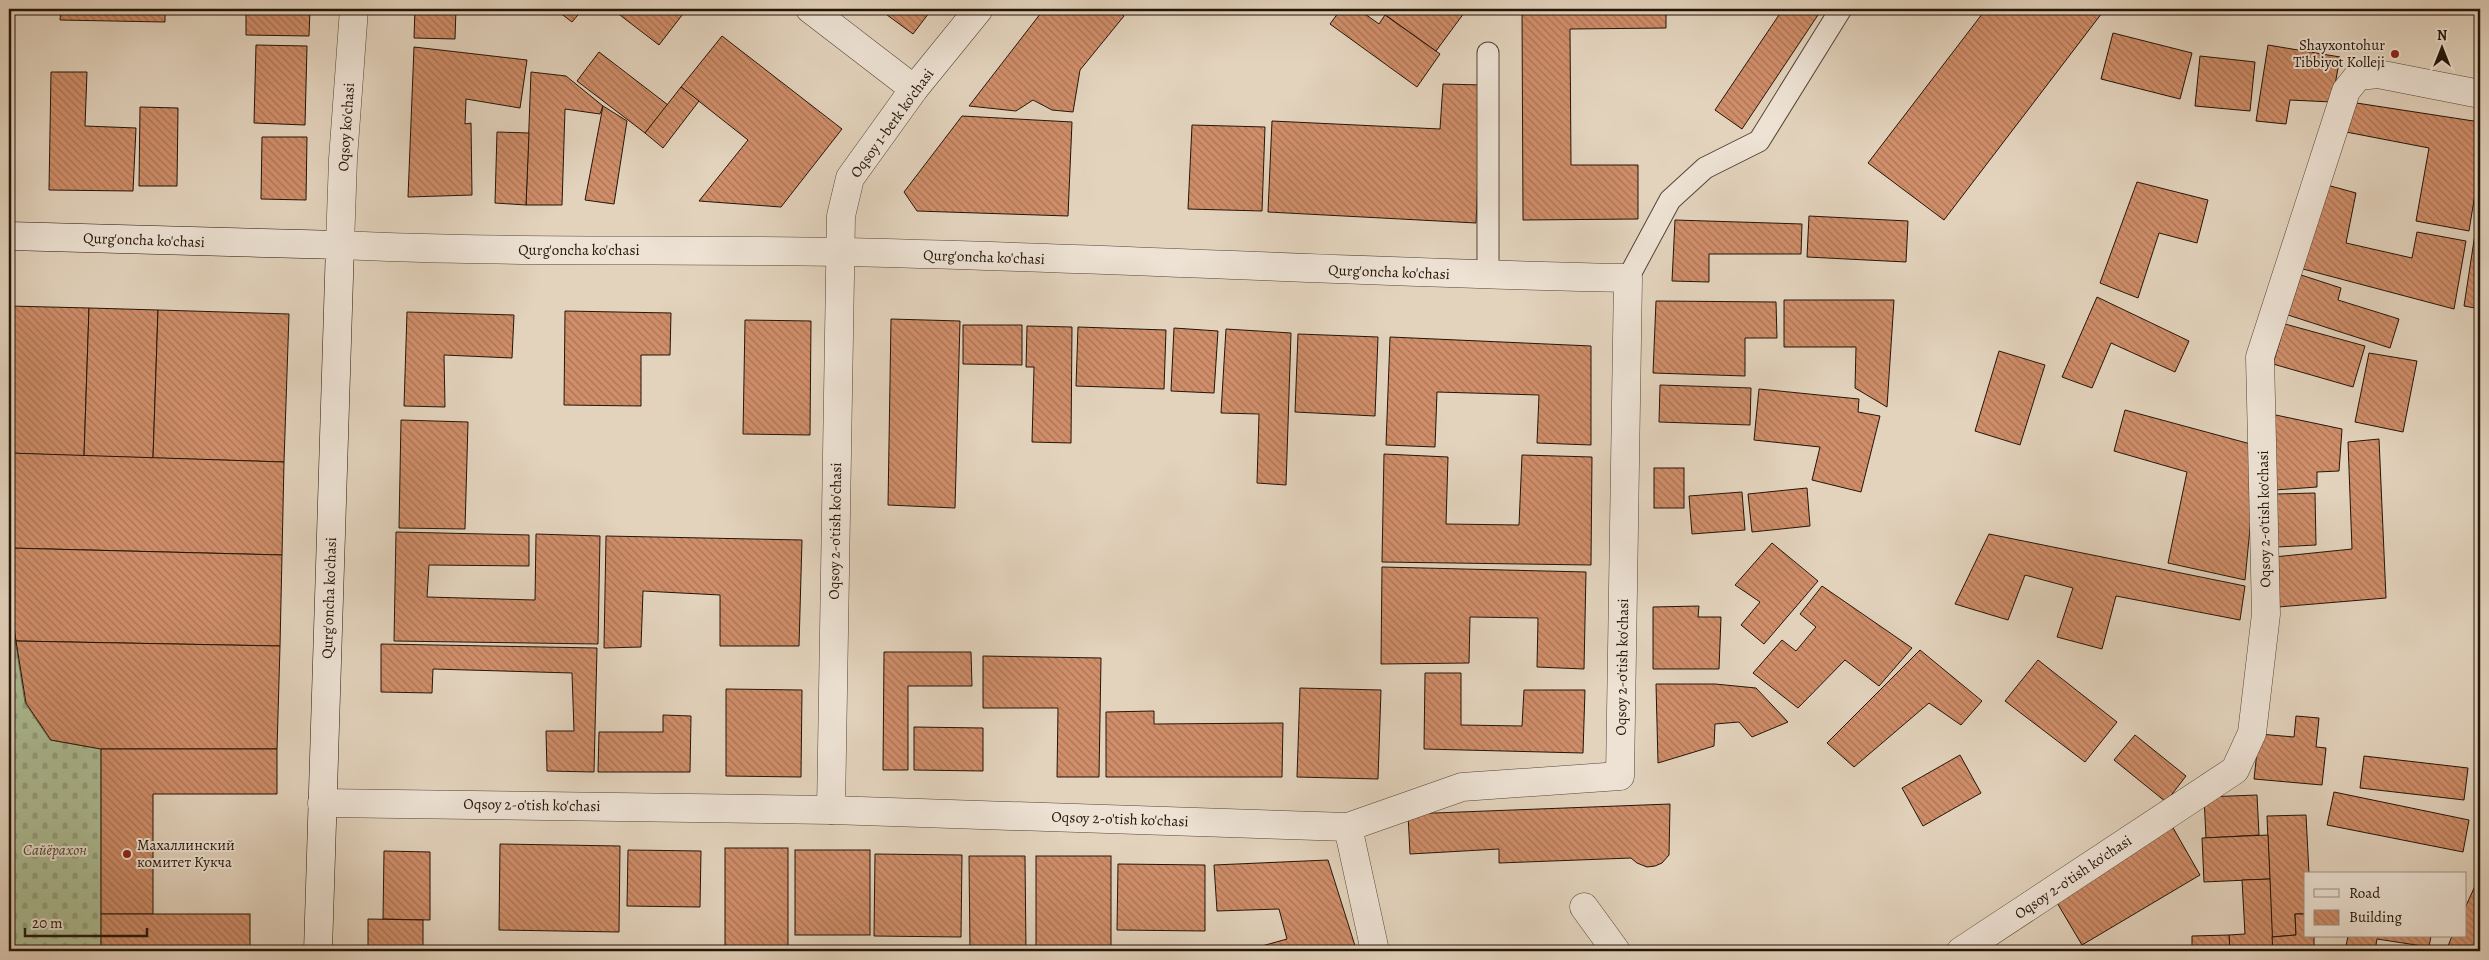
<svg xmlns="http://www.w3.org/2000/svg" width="2489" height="960" viewBox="0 0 2489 960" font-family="Alegreya,serif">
<defs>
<pattern id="cemetery-stones" width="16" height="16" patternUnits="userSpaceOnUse" patternTransform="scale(1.25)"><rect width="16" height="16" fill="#adbe96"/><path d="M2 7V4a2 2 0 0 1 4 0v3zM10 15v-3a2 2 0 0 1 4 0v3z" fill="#95a280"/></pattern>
<pattern id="building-back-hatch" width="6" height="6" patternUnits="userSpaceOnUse" patternTransform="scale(1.25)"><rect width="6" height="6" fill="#d08e6a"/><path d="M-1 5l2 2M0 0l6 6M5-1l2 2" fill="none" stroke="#a97355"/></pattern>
</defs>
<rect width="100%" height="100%" fill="#e3d3bd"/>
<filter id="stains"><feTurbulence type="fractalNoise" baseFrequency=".004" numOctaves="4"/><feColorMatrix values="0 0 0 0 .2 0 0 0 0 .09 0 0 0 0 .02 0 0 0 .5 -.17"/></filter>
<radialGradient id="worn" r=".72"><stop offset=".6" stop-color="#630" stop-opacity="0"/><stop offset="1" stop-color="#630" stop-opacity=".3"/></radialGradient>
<polygon fill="url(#cemetery-stones)" stroke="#686a4f" points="9,601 25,703 50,740 101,749 101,951 9,951"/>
<g fill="url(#building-back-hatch)" stroke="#241508">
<polygon points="61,9 165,9 165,22 60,20"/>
<polygon points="246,9 310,9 309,36 246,35"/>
<polygon points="415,9 456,9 455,39 414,38"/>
<polygon points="555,9 583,9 572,22"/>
<polygon points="612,9 684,9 686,10 659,45"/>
<polygon points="879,9 932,9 913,34"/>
<polygon points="1044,9 1115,9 1124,16 1080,70 1073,112 1052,110 1033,100 1016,111 969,106"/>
<polygon points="1341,9 1358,9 1379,24 1385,15 1440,54 1417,87 1330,24"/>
<polygon points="1377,9 1467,9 1436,51"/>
<polygon points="1522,9 1666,9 1666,28 1570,29 1571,165 1638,165 1638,219 1523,220"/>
<polygon points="1783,9 1822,9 1742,129 1715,110"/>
<polygon points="1986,9 2105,9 1944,220 1868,163"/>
<polygon points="2113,33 2192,53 2180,99 2101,79"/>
<polygon points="722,36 842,129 781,207 699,201 748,140 681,87"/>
<polygon points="256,45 307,46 305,125 254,123"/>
<polygon points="2268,45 2340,57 2332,102 2290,100 2286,124 2256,121"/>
<polygon points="414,47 527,60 520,108 466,99 465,124 471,123 472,195 408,197"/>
<polygon points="599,52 668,105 645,133 577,81"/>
<polygon points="2200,56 2255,62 2250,111 2195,106"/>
<polygon points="51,72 87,72 85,126 136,128 133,191 49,190"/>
<polygon points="531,72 566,76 603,106 600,114 565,109 562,205 526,205"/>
<polygon points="1443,84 1482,85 1476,223 1268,212 1272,121 1440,129"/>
<polygon points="681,87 699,101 663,148 645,133"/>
<polygon points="2350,102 2480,122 2480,163 2469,231 2416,221 2429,148 2346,132"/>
<polygon points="603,106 627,121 614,204 585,200"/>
<polygon points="140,107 178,108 177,186 139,186"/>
<polygon points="962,116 1072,122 1068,216 917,211 904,192"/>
<polygon points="1192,125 1265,127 1262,211 1188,209"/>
<polygon points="497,132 529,133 526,205 495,203"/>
<polygon points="262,137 307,137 306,200 261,199"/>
<polygon points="2137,182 2208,200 2197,243 2159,233 2138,298 2100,283"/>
<polygon points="2327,185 2356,193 2346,243 2412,258 2417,232 2466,241 2454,309 2303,269"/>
<polygon points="2480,201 2480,309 2464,306"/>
<polygon points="1809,216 1908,221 1906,262 1807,257"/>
<polygon points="1675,220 1802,224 1801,254 1709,254 1709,282 1672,281"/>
<polygon points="2301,275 2341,288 2338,300 2399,319 2390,348 2288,315"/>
<polygon points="2097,297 2189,341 2175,372 2111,343 2092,388 2062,377"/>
<polygon points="1784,300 1894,300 1887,407 1855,388 1856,347 1784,347"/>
<polygon points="1656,301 1776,302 1777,338 1745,338 1745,376 1653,373"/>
<polygon points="9,306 89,308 84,456 9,453"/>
<polygon points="89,308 158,310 153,458 84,456"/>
<polygon points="158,310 289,314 284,462 153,458"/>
<polygon points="565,311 671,313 670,355 641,355 641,406 564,405"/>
<polygon points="407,312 514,315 512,358 444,355 445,407 404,406"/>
<polygon points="891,319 960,321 955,508 888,505"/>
<polygon points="745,320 811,321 810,435 743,434"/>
<polygon points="2285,324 2365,346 2353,387 2273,364"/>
<polygon points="963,325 1022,325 1022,365 963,364"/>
<polygon points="1027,326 1072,327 1071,443 1032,442 1034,367 1026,367"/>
<polygon points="1078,327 1166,330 1164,389 1076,386"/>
<polygon points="1174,328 1218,331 1214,393 1171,391"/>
<polygon points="1226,329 1291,333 1286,485 1257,483 1259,414 1221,413"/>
<polygon points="1298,334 1378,337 1375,416 1295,412"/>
<polygon points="1390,337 1591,346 1591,445 1537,443 1539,395 1437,392 1435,447 1386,445"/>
<polygon points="1999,351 2045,365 2020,445 1975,431"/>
<polygon points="2369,353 2417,361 2403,432 2355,422"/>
<polygon points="1660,385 1751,388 1750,425 1659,422"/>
<polygon points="1759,389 1859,399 1858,412 1880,416 1861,492 1812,480 1820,447 1754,440"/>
<polygon points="2125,410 2258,446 2245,580 2168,563 2187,472 2114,451"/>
<polygon points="2271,414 2342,429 2339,471 2317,472 2317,487 2275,490"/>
<polygon points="401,420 468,422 465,529 399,528"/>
<polygon points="2379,439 2386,598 2278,607 2274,557 2352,549 2348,442"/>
<polygon points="9,453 284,462 282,555 9,548"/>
<polygon points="1384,454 1448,457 1446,524 1519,525 1522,455 1592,457 1591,565 1382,562"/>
<rect x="1654" y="468" width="30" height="40"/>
<polygon points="1807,488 1810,526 1752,532 1748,494"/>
<polygon points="1742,492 1745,530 1692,534 1689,496"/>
<polygon points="2315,493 2316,545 2277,547 2276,494"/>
<polygon points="396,532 529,535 529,566 429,565 427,597 535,600 536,534 600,536 598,644 394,641"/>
<polygon points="1989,534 2245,586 2240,620 2116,596 2102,649 2057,637 2073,588 2025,575 2008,620 1955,604"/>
<polygon points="606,536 802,540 799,646 720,646 720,595 643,591 641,647 604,648"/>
<polygon points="1772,543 1818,581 1764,644 1741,625 1760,602 1735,585"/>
<polygon points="9,548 282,555 280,646 16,641 9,593"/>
<polygon points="1382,567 1586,572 1584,669 1537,667 1538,618 1470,617 1469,663 1381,664"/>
<polygon points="1822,586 1912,648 1879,686 1845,660 1798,708 1753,673 1782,640 1796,651 1816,627 1800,614"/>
<polygon points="1699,606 1698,617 1721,617 1719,669 1653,669 1653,607"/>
<polygon points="16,641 280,646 277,749 101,749 51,740 26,703"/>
<polygon points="381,644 597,648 594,772 547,771 546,731 574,731 572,673 433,669 432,693 381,692"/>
<polygon points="1920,650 1982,701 1961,725 1929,703 1854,767 1827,743"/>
<polygon points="884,652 971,652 972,686 908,686 908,770 883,770"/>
<polygon points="983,656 1101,658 1099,777 1057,777 1058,708 983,708"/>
<polygon points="2038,660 2117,722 2085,762 2005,701"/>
<polygon points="1425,673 1461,673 1461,725 1522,726 1524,690 1585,690 1583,753 1424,749"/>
<polygon points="1656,684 1715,684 1756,688 1788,722 1752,737 1739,722 1715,724 1714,746 1658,763"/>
<polygon points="1300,688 1381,690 1378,779 1297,777"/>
<polygon points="726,689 802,690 801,777 726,776"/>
<polygon points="1154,711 1154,724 1283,723 1282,777 1106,777 1106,712"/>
<polygon points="663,715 691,716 690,772 598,772 599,732 663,732"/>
<polygon points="2296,716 2319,718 2316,747 2326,748 2322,785 2254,779 2259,734 2294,737"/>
<polygon points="914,727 983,728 983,771 914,770"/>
<polygon points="2135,735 2186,776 2166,802 2114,760"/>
<polygon points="101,749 277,749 277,794 153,794 153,914 101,914"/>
<polygon points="1960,755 1981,793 1923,826 1902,788"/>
<polygon points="2364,756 2468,768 2464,800 2360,788"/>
<polygon points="2334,792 2469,820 2463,852 2327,825"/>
<polygon points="2257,795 2259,835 2206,838 2204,797"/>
<polygon points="1670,804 1669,855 1662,863 1655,866 1647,867 1637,863 1631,858 1499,863 1499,849 1410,854 1408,814"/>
<polygon points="2306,815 2309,874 2305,874 2305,914 2295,914 2296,935 2272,937 2267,816"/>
<polygon points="2172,826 2200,875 2082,945 2053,896"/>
<polygon points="2268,835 2270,879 2204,882 2202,838"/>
<polygon points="500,844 620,846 619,932 499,930"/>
<rect x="725" y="848" width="63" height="100"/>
<polygon points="628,850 701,851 700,907 627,906"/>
<rect x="795" y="850" width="75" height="85"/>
<polygon points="384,851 430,852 430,920 383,919"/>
<polygon points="875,854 962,855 961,937 874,936"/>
<polygon points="969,856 1025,856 1026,951 970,951"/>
<rect x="1036" y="856" width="75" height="91"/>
<polygon points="1328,860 1356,949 1347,951 1244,951 1287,939 1279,909 1217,911 1214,865"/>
<polygon points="1118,864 1205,865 1205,931 1117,930"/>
<polygon points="2480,875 2480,951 2446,951 2452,936 2465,936 2465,908"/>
<polygon points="2270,879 2273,951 2230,951 2229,935 2245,934 2242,880"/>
<rect x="101" y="914" width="149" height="37"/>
<polygon points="2295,914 2305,914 2305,936 2314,936 2314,947 2295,948 2295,951 2273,951 2272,937 2296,935"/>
<polygon points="368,919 423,920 423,951 368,951"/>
<polygon points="2229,935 2230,951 2192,951 2192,936"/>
<polygon points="2348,936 2431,936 2429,947 2377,939 2375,951 2345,951"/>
</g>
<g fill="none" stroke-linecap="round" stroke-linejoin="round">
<defs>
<g id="lane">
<polyline points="1488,275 1488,53"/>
<polyline points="1628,278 1670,200 1705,168 1759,141 1841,9"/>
</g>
<g id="street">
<polyline points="810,9 914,89"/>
<path d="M322 803 831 810 1348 827 1462 787 1620 776 1628 278C1364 273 1102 257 838 252 672 249 506 253 340 245L343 159 354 9"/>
<polyline points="831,810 841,216 850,178 914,89 979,9"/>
<polyline points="1348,827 1375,951"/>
<polyline points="1584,907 1616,951"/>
<polyline points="1961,951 2235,770 2252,733 2266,614 2260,357 2346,91 2358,76 2378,74 2480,94"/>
</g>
<polyline id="secondary" points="9,236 340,245 318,951"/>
</defs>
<use href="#lane" stroke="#544435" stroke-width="23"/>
<use href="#street" stroke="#544435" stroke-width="29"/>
<use href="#secondary" stroke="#241508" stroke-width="29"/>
<use href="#lane" stroke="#ede2d4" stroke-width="21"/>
<use href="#street" stroke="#ede2d4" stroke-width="28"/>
<use href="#secondary" stroke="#ede2d4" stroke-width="28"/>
</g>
<g fill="#8f2418" stroke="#ede2d4" stroke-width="2">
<circle cx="2395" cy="54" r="5"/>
<circle cx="127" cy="854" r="5"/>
</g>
<g text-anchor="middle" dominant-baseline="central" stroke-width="4" stroke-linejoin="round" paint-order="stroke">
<g font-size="15" fill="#241508" stroke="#ede2d4" text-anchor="end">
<text x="2385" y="45">Shayxontohur<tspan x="2385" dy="17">Tibbiyot Kolleji</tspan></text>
<text x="137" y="845" text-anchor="start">Махаллинский<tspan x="137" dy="17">комитет Кукча</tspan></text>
</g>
<g font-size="15" fill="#241508" stroke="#ede2d4">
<text transform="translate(892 123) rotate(-54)">Oqsoy 1-berk ko'chasi</text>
<text transform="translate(346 127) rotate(-86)">Oqsoy ko'chasi</text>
<text transform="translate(144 240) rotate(2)">Qurg'oncha ko'chasi</text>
<text x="579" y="250">Qurg'oncha ko'chasi</text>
<text transform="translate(984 257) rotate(2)">Qurg'oncha ko'chasi</text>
<text transform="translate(1389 272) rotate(2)">Qurg'oncha ko'chasi</text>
<text transform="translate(2264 519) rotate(-91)">Oqsoy 2-o'tish ko'chasi</text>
<text transform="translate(835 531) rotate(-89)">Oqsoy 2-o'tish ko'chasi</text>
<text transform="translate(329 598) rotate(-88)">Qurg'oncha ko'chasi</text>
<text transform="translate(1622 667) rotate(-89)">Oqsoy 2-o'tish ko'chasi</text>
<text transform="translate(532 805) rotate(1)">Oqsoy 2-o'tish ko'chasi</text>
<text transform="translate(1120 819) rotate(2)">Oqsoy 2-o'tish ko'chasi</text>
<text transform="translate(2073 877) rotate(-34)">Oqsoy 2-o'tish ko'chasi</text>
</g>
<g font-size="15" font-style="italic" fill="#4d4833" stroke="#ede2d4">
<text x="55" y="850">Сайёрахон</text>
</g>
</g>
<rect width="2489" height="960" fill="none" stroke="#e3d3bd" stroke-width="30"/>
<rect x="10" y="10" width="2469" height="940" fill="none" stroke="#241508" stroke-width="2.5"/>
<rect x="15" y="15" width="2459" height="930" fill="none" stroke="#241508"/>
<rect x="2304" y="872" width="162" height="65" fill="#ede2d4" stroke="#9d9082"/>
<rect x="2314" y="889" width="25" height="8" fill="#ede2d4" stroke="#9d9082"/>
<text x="2349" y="898" font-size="15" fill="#241508">Road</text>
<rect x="2314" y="910" width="25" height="15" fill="url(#building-back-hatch)" stroke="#9d9082"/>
<text x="2349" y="922" font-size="15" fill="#241508">Building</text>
<g transform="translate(2442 48)" stroke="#ede2d4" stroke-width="4" paint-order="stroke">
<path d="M0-4L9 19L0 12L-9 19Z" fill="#241508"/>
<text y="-8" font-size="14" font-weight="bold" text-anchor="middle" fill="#241508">N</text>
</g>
<path d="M25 928v8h122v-8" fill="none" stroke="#241508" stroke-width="2.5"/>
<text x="32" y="928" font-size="15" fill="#241508" stroke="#ede2d4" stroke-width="4" paint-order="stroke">20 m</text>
<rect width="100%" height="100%" filter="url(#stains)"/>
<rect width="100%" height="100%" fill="url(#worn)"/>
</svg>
